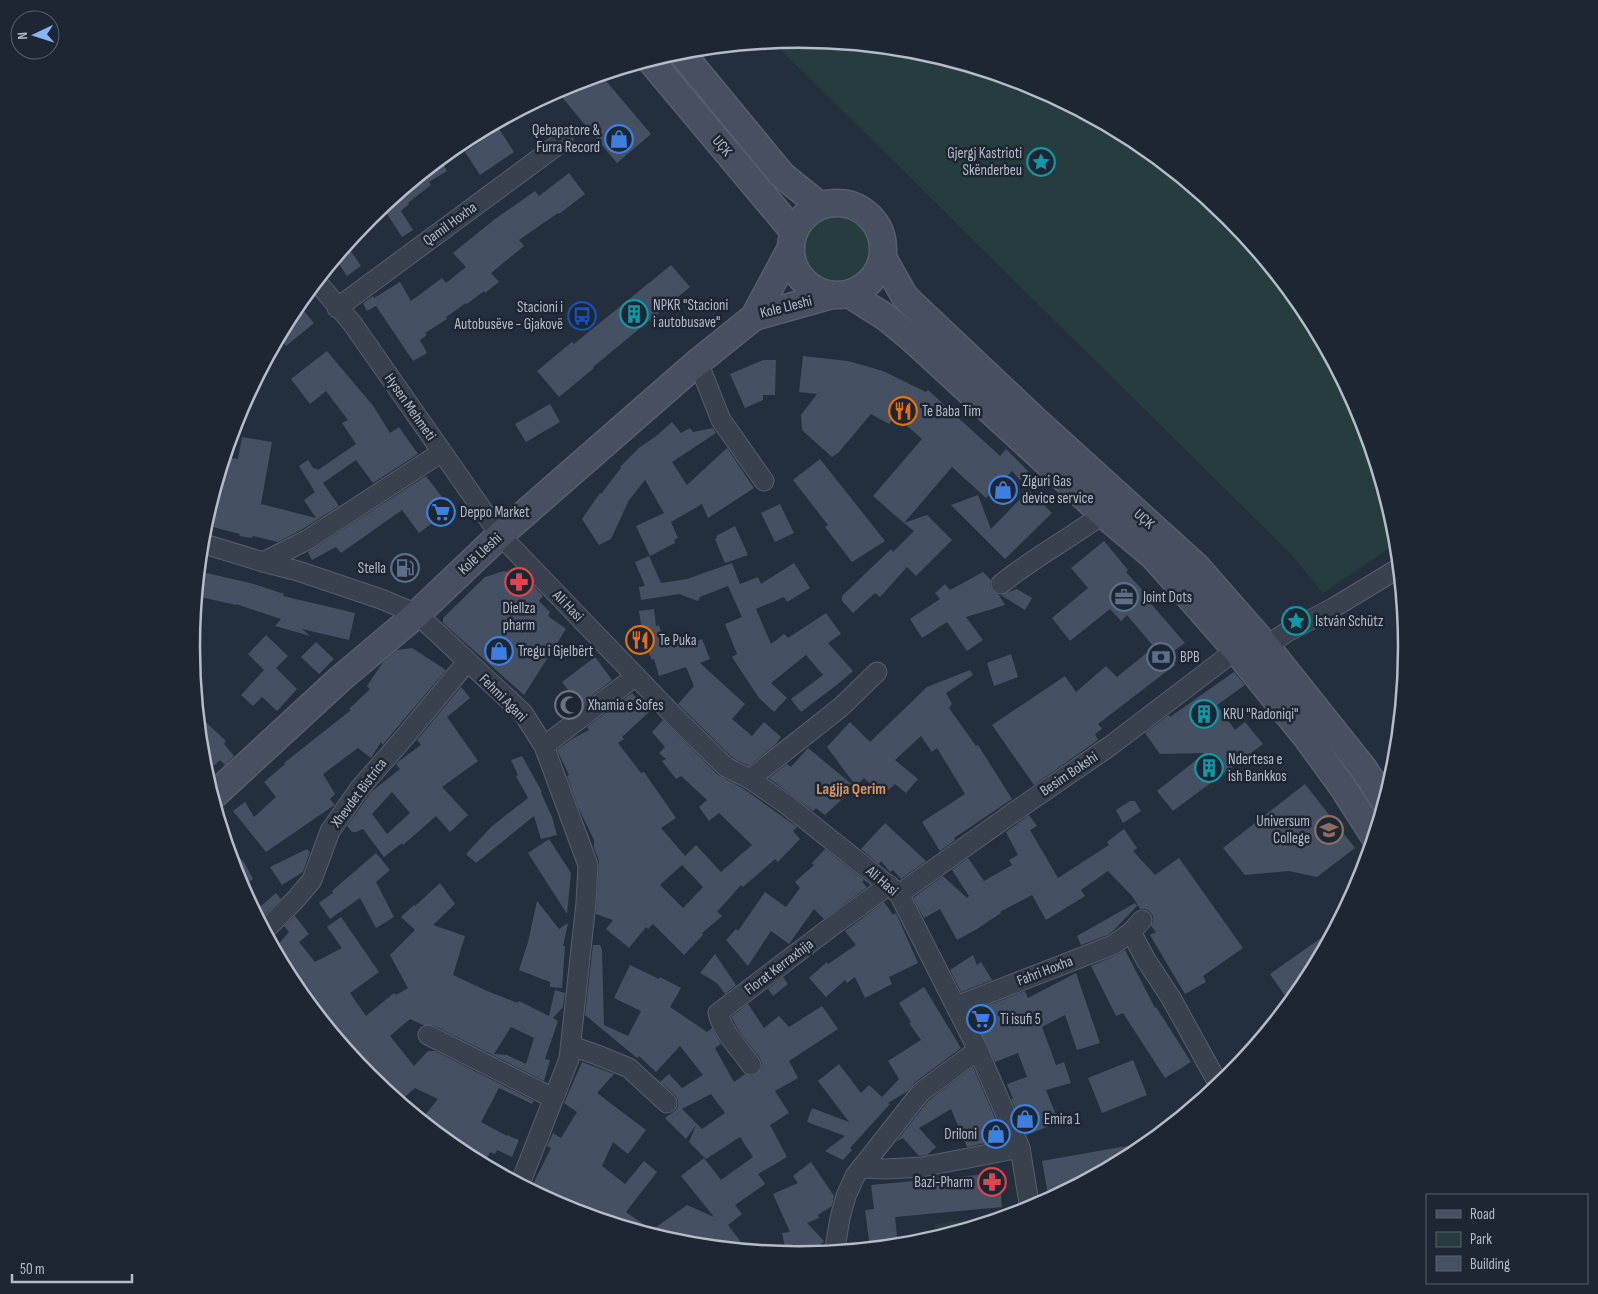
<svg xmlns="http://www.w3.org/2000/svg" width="1598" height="1294" viewBox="0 0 1598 1294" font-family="'Sofia Sans Condensed',sans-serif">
<rect width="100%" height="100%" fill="#242f3e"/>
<g fill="#263c3f">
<polygon points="799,39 918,51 1032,85 1137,141 1229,217 1305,309 1361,414 1396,529 1397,543 1323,593 1291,554 772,41"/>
<circle cx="837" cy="248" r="35"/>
<polygon points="1005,1216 1005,1217 936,1238 935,1224"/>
</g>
<g fill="#455162" fill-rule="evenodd">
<polygon points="601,75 651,134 617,163 556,90 566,85"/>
<polygon points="499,129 514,152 480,175 465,152"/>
<polygon points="440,158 447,171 429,182 431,185 408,203 409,204 401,211 413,230 402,237 382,206"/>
<polygon points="569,173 585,194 559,214 558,213 519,240 524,246 491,273 499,282 485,293 484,291 467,304 466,303 446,317 447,319 425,333 427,335 420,340 427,353 413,361 376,306 367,311 363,303 373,296 374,298 400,282 411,301 442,278 446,283 466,267 453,253 495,219 535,191 539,196"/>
<polygon points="346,244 361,266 347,276 335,258"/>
<polygon points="671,265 690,287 593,367 594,368 559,397 537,371 572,342 574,344"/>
<polygon points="298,304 314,323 286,346 278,337"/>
<polygon points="327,351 374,407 390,433 399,427 418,454 373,483 356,460 323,483 339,506 301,530 278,542 253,536 252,538 239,536 240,534 209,526 219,484 216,484 224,457 238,459 242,437 272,442 261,504 316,518 304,500 315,492 299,466 308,460 314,469 316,468 318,470 356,444 342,423 348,420 326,391 310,404 291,379"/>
<polygon points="803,356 848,361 883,371 926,392 928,390 1000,456 1006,449 1028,471 1020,480 1012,471 986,498 952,467 904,523 873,496 922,439 895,415 889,424 871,414 839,452 832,457 802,430 801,415 817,394 799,392"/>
<polygon points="763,360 776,360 775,395 763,395 763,400 745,408 730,374"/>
<polygon points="550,404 560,422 526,442 515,424"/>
<polygon points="672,422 681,433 690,428 693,432 713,428 716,433 672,462 687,485 727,448 754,488 708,518 702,504 671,522 678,538 674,540 675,543 650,556 636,526 664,513 645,480 629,500 611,539 599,545 582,519 600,493 601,494 621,468 620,467 640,447 655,437"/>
<polygon points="820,459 885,541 852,562 825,527 828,525 793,480"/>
<polygon points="426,476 451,509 419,533 402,510 341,553 336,547 312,560 308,552"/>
<polygon points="1029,490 1052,513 1005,559 951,505 978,495 991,529"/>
<polygon points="780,504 794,533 775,542 761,513"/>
<polygon points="927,515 952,540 916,576 907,567 880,597 875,593 853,613 842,601 842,596 891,549 893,552 914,531 904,523"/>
<polygon points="735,526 748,555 725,563 715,539 717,538 716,536"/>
<polygon points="1104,541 1128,570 1126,572 1148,596 1146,598 1185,643 1169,654 1175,665 1098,724 1102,729 1095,734 1098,740 1034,785 992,725 1065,676 1076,692 1106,666 1117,677 1154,647 1127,615 1121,621 1110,609 1070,641 1052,618 1088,588 1071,568"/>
<polygon points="412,555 420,564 399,582 391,573"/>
<polygon points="649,556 661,583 687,579 732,563 740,584 758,577 761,584 794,563 810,588 787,602 784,597 756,609 771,644 784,634 788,638 826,613 841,634 828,643 853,671 838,684 801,712 791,699 823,675 806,655 771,683 787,698 774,712 759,698 732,657 737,654 725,624 742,617 728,586 700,597 698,601 679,594 641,600 639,587 645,586 635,562"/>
<polygon points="198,571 254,584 284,594 283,596 355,613 349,640 302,629 310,636 275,626 281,619 236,604 236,605 196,596"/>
<polygon points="504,571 519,574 526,578 543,596 539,601 550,612 548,616 566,629 524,695 443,623 443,618 485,577"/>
<polygon points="983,572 991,580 990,585 992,590 999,595 1005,605 966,617 983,640 967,651 947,622 922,638 910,619 940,599 935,593 945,584 950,590"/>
<polygon points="1017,589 1032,598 1025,610 1001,595"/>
<polygon points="654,609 656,626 659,625 663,639 675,634 683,647 702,639 710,659 700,663 745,704 732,719 752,736 764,722 781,737 775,745 749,766 733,758 678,704 694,686 686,667 659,676 654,659 652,660 644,643 639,611"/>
<polygon points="266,635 288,656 276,668 297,689 277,711 262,697 253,706 241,695 264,670 248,654"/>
<polygon points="316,642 334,659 319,674 301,657"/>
<polygon points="412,648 446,670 384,743 383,745 381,742 371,758 358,748 323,774 335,794 330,799 335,805 333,806 266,852 233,811 245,802 254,817 276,797 264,782 285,764 284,763 351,710 349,709 370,689 367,686 383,662 397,650"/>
<polygon points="1011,654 1018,677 994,686 987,663"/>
<polygon points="595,657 612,680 580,705 562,682"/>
<polygon points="970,670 973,675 946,693 952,704 949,708 976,746 978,745 1012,799 954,838 955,840 940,851 922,822 965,794 937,748 932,752 921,736 895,760 918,779 906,793 895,784 883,795 864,778 856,786 827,747 850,722 870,742 927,687"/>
<polygon points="1234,672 1245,685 1217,705 1235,730 1245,722 1263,744 1173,811 1157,791 1205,753 1160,754 1145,733 1169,715 1170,717"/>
<path d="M461 687 470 698 447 717 478 761 442 787 468 815 450 832 436 816 403 845 402 843 384 857 363 829 356 832H352L347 826 371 792 400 769 396 764 399 761 421 745 417 740ZM392 792 410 813 387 834 372 814Z"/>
<path d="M632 693 649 712 622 737 624 739 618 743 641 773 644 772 676 818 661 828 685 856 696 845 721 872 752 845 719 813 709 821 699 807 707 800 681 776 676 779 662 761 666 759 659 753 665 747 652 732 663 720 718 775 744 789 797 827 793 831 800 839 778 862 775 859 743 887 741 885 717 912 722 916 702 933 703 935 684 955 653 924 648 929 646 927 629 948 606 929 613 920 596 914 599 861 594 848V840L578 807 567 776 569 775 557 750 572 739 589 730 587 727ZM682 865 703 887 683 908 660 885Z"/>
<polygon points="197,714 226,741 224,744 234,756 225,765 220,760 205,773 202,765"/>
<polygon points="808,748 855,787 825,815 816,808 813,811 769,778 787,764 791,767"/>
<polygon points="522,756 542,792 541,793 552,817 557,835 541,839 534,816 476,863 466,854 491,827 528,798 516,776 518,775 511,760"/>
<polygon points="1305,784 1355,848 1317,877 1289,871 1245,875 1223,848"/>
<polygon points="1130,801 1135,801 1141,811 1123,823 1116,810"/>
<polygon points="1029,815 1037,826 1030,830 1058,878 1109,845 1107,842 1124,829 1137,848 1133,851 1155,875 1179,858 1243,948 1203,976 1206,982 1185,994 1150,935 1156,932 1151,926 1153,922 1153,916 1149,911 1145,909 1140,909 1132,896 1108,871 1081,890 1085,896 1046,920 1032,895 1000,912 1001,913 977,929 957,940 940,909 924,918 913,898 943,876 967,898 969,896 952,870 968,858 984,881 1012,865 1009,860 1018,855 1006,832"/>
<polygon points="885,823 926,861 901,879 893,870 890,872 881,861 879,864 861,849"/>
<polygon points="549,839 571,873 567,914 528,853"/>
<polygon points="307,849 310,852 303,872 282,885 270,867"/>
<polygon points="825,849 864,880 862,882 867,887 824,919 814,909 789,944 771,931 748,966 726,940 736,929 738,931 765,892 786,907 800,888 795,882 814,865 812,863"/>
<polygon points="376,853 390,870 376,882 394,917 376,928 360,898 330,919 319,903 333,893 332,891"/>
<polygon points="237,855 244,862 253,879 242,888 237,880 231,859"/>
<path d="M440 883 455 904 433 925 465 936 453 975 487 991 518 1003 519 1001 549 1016 555 990 565 993 563 1007 553 1018 558 1021 545 1059 550 1060 544 1081 433 1025H423L410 1019 390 1036 414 1066 428 1051H435L534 1101 532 1104 499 1088 481 1122 507 1136V1135L519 1140 512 1157 497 1150 495 1154 490 1152 487 1159 443 1134 442 1137 421 1120 438 1099 415 1088 399 1102 369 1077 293 985 274 949 289 932 284 926 295 916 309 934 299 942 315 962 342 948 327 927 341 917 379 972 350 993 366 1016 394 993 396 995 408 988 390 955 415 930 401 917 414 905 415 906ZM511 1027 534 1038 526 1064 507 1055 494 1054Z"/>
<polygon points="276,893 281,899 260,919 254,912"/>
<polygon points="537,901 559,929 568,923 563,946 565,946 562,988 550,987 550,982 519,970 528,942"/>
<polygon points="884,902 893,915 896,913 918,963 889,977 892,984 865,998 855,977 847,983 845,980 826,997 809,978 827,962 828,964 856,945 845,931"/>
<polygon points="1135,903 1137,906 1114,930 1108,935 1081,945 1077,936"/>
<polygon points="1335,928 1305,985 1290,1003 1270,974"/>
<path d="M593 945H600L602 950 604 1025 628 1036 641 1011 614 998 630 965 659 979 660 977 681 988 670 1007 707 1032 712 1028 721 1044 715 1048 734 1082 745 1074 752 1076 757 1074 761 1069 762 1063 760 1058 741 1034 731 1017 748 1004 764 1028 779 1016 789 1027 822 1006 838 1029 789 1061 798 1078 775 1091 789 1113 770 1125 787 1157 758 1174 765 1184 735 1205 742 1214 728 1225 747 1250 680 1244 566 1209 540 1195 542 1191 532 1186 551 1148 547 1146 553 1133 561 1138 577 1112 564 1103 582 1062 614 1074 597 1093 646 1130 628 1154 613 1142 602 1166 625 1184 644 1161 657 1172 626 1212 652 1230 687 1205 714 1217 681 1176 704 1158 721 1180 753 1157 740 1137 706 1159 689 1142 696 1125 686 1139 665 1118 676 1110 678 1106V1100L675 1095 660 1082 669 1074 682 1088 703 1075 680 1046 656 1072 639 1056 637 1058 585 1015ZM711 1094 725 1113 702 1129 682 1109Z"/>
<polygon points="1125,950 1155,1008 1156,1007 1191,1062 1165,1078 1123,1013 1116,1016 1091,966 1117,955"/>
<polygon points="715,954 736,985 725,994 717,983 700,973"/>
<polygon points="973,955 977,965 981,962 992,980 961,992 950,970"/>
<polygon points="1076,973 1100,1043 1077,1050 1065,1015 1042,1027 1056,1065 1064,1062 1071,1083 1046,1090 1059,1122 1027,1135 1011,1099 1013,1099 1007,1084 1027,1077 1018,1053 995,1062 971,1012 1025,991 1028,998"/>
<polygon points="783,977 788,984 773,996 768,989"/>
<polygon points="924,987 961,1048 914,1083 908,1091 888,1103 890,1104 850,1148 852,1150 843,1160 825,1151 845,1136 807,1122 812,1108 849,1122 818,1081 839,1064 861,1093 869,1085 882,1097 899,1079 888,1061 921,1040 909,1023 911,1022 899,1003"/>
<polygon points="1133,1060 1147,1095 1102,1113 1088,1078"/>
<polygon points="973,1067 1003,1137 985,1143 967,1147 951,1109 919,1128 936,1147 927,1155 919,1156 903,1138 896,1142 929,1100"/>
<polygon points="1149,1142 1137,1153 1062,1193 1048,1195 1042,1161"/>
<polygon points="811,1162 834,1196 832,1206 818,1215 819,1218 807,1223 824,1241 811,1254 806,1255 795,1244 785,1247 782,1233 790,1232 773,1194 798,1183 793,1176"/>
<polygon points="999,1173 1002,1207 895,1217 898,1245 870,1248 865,1210 874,1209 871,1185"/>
</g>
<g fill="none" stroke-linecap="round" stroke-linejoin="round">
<defs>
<g id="street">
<polyline points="316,281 352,323 500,535 678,720 726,767 750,779 786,804 899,894 978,1050 1020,1148 1030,1209"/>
<polyline points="337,308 563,141"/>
<polyline points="698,362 721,420 764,481"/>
<polyline points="201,543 263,562 298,571 381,599 417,614 523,713 544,746 588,865 586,903 569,1059 520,1184"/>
<polyline points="263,562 307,540 442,452"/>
<path d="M1001 584C1033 558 1069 539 1103 514"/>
<polyline points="1266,646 1287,632 1333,608 1399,568"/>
<polyline points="544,746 636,676"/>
<polyline points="750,779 841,707 877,672"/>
<polyline points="899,894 1014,812 1110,746 1236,650"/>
<polyline points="264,931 296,899 312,880 330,831 360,788 403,739 467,662"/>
<polyline points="1131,932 1146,960 1171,998 1219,1085"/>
<polyline points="956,1006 1113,945 1131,932 1142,920"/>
<polyline points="428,1035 553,1098"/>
<polyline points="571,1046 595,1054 629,1068 667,1103"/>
<path d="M751 1065C740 1049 723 1033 718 1013L835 924 889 885"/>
<polyline points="861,1168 885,1169 922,1167 1020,1148"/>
<polyline points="832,1252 835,1248 840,1218 846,1196 855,1176 921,1092 978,1050"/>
</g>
<g id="secondary">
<polyline points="680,51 782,175 819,205"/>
<polyline points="650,60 794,232"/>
<circle cx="837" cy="249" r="46"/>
<polyline points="883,258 905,297 1034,419 1197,567 1266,646 1364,769 1385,802"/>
<polyline points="849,294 887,318 910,337 1103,514 1154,557 1236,650 1307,738 1342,786 1374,836"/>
<polyline points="754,317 832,295"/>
<polyline points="212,797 340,679 417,614 500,535 698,362 754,317 791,248"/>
</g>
</defs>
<use href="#street" stroke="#565f6c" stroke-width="21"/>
<use href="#secondary" stroke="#565f6c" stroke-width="29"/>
<use href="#street" stroke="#38414e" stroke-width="19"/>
<use href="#secondary" stroke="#465061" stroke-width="26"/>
</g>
<defs>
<symbol id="shop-ring" viewBox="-11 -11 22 22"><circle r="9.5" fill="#1d2633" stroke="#3f7fe0" stroke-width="1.5"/><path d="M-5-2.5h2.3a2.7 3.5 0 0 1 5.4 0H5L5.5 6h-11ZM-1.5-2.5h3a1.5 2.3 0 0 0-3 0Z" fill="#3f7fe0"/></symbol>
<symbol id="sight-ring" viewBox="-11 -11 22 22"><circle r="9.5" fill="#1d2633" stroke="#0f9aa8" stroke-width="1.5"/><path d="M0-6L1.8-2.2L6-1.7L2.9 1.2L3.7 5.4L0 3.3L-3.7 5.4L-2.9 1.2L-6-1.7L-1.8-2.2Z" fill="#0f9aa8"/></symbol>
<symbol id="building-ring" viewBox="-11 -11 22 22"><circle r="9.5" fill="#1d2633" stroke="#0f9aa8" stroke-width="1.5"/><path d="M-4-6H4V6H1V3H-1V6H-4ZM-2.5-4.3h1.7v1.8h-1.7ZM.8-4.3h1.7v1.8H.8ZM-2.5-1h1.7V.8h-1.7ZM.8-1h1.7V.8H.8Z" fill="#0f9aa8"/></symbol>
<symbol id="bus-ring" viewBox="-11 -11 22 22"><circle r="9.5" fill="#1d2633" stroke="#1a4fb4" stroke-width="1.5"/><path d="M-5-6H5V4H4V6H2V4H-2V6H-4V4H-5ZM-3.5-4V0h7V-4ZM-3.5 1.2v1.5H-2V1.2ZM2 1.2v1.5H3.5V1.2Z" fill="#1a4fb4"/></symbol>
<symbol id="restaurant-ring" viewBox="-11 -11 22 22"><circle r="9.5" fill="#1d2633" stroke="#e8710a" stroke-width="1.5"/><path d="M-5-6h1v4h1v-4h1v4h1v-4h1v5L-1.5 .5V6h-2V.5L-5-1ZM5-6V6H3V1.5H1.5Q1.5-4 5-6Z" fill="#e8710a"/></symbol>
<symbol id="supermarket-ring" viewBox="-11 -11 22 22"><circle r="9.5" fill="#1d2633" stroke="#3f7fe0" stroke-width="1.5"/><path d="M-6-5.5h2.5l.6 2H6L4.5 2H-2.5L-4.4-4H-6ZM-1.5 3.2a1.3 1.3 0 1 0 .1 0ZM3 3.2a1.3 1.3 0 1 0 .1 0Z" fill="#3f7fe0"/></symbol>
<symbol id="fuel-ring" viewBox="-11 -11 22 22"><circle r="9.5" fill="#1d2633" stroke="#5c6f8a" stroke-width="1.5"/><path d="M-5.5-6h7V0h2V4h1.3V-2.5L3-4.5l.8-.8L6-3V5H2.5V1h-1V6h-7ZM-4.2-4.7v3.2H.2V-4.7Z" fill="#5c6f8a"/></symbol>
<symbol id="pharmacy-ring" viewBox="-11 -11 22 22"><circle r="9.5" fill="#1d2633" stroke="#e0444e" stroke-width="1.5"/><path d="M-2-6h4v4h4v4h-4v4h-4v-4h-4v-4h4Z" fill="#e0444e"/></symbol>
<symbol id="office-ring" viewBox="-11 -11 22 22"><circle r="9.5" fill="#1d2633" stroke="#5c6f8a" stroke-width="1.5"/><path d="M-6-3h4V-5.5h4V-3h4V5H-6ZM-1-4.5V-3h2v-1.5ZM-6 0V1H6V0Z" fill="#5c6f8a"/></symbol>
<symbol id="bank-ring" viewBox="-11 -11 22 22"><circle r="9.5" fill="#1d2633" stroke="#5c6f8a" stroke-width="1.5"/><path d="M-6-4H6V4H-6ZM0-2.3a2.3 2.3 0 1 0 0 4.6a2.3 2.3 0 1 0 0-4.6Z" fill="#5c6f8a"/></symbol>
<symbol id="mosque-ring" viewBox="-11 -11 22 22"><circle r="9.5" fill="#1d2633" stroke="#6b7280" stroke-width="1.5"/><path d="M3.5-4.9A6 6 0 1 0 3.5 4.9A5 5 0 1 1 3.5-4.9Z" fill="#6b7280"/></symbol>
<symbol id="school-ring" viewBox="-11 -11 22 22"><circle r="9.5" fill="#1d2633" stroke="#8d6e63" stroke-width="1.5"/><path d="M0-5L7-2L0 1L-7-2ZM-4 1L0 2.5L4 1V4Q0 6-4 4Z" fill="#8d6e63"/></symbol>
</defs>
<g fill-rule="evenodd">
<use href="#shop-ring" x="603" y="123" width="32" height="32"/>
<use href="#sight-ring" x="1025" y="146" width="32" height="32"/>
<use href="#building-ring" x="618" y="298" width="32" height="32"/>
<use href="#bus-ring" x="566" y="300" width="32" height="32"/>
<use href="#restaurant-ring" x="887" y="395" width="32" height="32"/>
<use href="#shop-ring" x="987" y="474" width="32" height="32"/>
<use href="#supermarket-ring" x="425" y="496" width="32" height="32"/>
<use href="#fuel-ring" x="389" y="552" width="32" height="32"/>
<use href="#pharmacy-ring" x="503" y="566" width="32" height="32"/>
<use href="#office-ring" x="1108" y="581" width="32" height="32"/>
<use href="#sight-ring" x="1280" y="605" width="32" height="32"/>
<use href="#restaurant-ring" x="624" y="624" width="32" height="32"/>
<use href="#shop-ring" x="483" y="635" width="32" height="32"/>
<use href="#bank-ring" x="1145" y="641" width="32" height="32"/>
<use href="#mosque-ring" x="553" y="689" width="32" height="32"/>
<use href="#building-ring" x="1188" y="698" width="32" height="32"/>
<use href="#building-ring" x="1193" y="752" width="32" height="32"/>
<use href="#school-ring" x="1313" y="814" width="32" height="32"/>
<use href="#supermarket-ring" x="965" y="1003" width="32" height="32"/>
<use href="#shop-ring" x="1009" y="1103" width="32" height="32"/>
<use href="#shop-ring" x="980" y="1118" width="32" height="32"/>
<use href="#pharmacy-ring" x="976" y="1166" width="32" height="32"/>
</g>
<g text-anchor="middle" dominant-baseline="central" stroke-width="5" stroke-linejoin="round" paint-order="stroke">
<g font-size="15" fill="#b4bcc9" stroke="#1d2633" text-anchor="start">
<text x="600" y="130" text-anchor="end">Qebapatore &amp;<tspan x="600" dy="17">Furra Record</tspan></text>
<text x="1022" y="153" text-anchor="end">Gjergj Kastrioti<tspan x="1022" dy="17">Skënderbeu</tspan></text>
<text x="653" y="305">NPKR "Stacioni<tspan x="653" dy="17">i autobusave"</tspan></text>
<text x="563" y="307" text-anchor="end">Stacioni i<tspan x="563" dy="17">Autobusëve - Gjakovë</tspan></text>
<text x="922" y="411">Te Baba Tim</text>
<text x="1022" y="481">Ziguri Gas<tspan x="1022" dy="17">device service</tspan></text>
<text x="460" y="512">Deppo Market</text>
<text x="386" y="568" text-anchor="end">Stella</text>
<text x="1143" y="597">Joint Dots</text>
<text x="519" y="608" text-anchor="middle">Diellza<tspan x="519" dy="17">pharm</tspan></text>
<text x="1315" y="621">István Schütz</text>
<text x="659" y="640">Te Puka</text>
<text x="518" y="651">Tregu i Gjelbërt</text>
<text x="1180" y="657">BPB</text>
<text x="588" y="705">Xhamia e Sofes</text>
<text x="1223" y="714">KRU "Radoniqi"</text>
<text x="1228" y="759">Ndertesa e<tspan x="1228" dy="17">ish Bankkos</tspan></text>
<text x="1310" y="821" text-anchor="end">Universum<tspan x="1310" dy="17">College</tspan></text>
<text x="1000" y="1019">Ti isufi 5</text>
<text x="1044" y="1119">Emira 1</text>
<text x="977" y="1134" text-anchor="end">Driloni</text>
<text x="973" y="1182" text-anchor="end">Bazi-Pharm</text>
</g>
<g font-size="15" fill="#b4bcc9" stroke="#1d2633">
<text transform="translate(722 146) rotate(50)">UÇK</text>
<text transform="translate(450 224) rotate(-36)">Qamil Hoxha</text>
<text transform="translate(786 307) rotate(-14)">Kole Lleshi</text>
<text transform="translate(410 407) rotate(55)">Hysen Mehmeti</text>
<text transform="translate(1144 519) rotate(42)">UÇK</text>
<text transform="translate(480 554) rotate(-43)">Kolë Lleshi</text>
<text transform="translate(568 606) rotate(46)">Ali Hasi</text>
<text transform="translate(503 698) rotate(45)">Fehmi Agani</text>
<text transform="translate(1069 774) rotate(-34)">Besim Bokshi</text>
<text transform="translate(359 793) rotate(-53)">Xhevdet Bistrica</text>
<text transform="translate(882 881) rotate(41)">Ali Hasi</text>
<text transform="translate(779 967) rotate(-37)">Florat Kerraxhija</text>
<text transform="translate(1045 971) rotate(-21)">Fahri Hoxha</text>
</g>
<g font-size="16" font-weight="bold" fill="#d59563" stroke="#1d2633">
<text x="851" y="789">Lagjja Qerim</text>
</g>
</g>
<path d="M0 0H1598V1294H0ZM200 647a599 599 0 1 1 1198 0a599 599 0 1 1-1198 0Z" fill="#1d2633" fill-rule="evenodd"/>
<path fill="none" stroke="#b4bcc9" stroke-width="2.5" d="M200 647a599 599 0 1 1 1198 0a599 599 0 1 1-1198 0Z"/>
<rect x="1426" y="1194" width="162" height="90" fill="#1d2633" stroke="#59626f"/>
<rect x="1436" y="1210" width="25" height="8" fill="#465061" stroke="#59626f"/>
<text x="1470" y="1219" font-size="15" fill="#b4bcc9">Road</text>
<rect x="1436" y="1232" width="25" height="15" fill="#263c3f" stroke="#59626f"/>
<text x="1470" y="1244" font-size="15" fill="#b4bcc9">Park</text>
<rect x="1436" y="1256" width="25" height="15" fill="#455162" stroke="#59626f"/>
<text x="1470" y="1269" font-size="15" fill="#b4bcc9">Building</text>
<g transform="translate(35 35) rotate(266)"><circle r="24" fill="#1d2633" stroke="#59626f"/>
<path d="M0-4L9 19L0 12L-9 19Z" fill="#8ab4f8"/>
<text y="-8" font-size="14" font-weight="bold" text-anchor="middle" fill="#b4bcc9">N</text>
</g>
<path d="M12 1274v8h120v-8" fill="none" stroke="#b4bcc9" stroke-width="2.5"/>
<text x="20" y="1274" font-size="15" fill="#b4bcc9" stroke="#1d2633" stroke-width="4" paint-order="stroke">50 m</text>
</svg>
